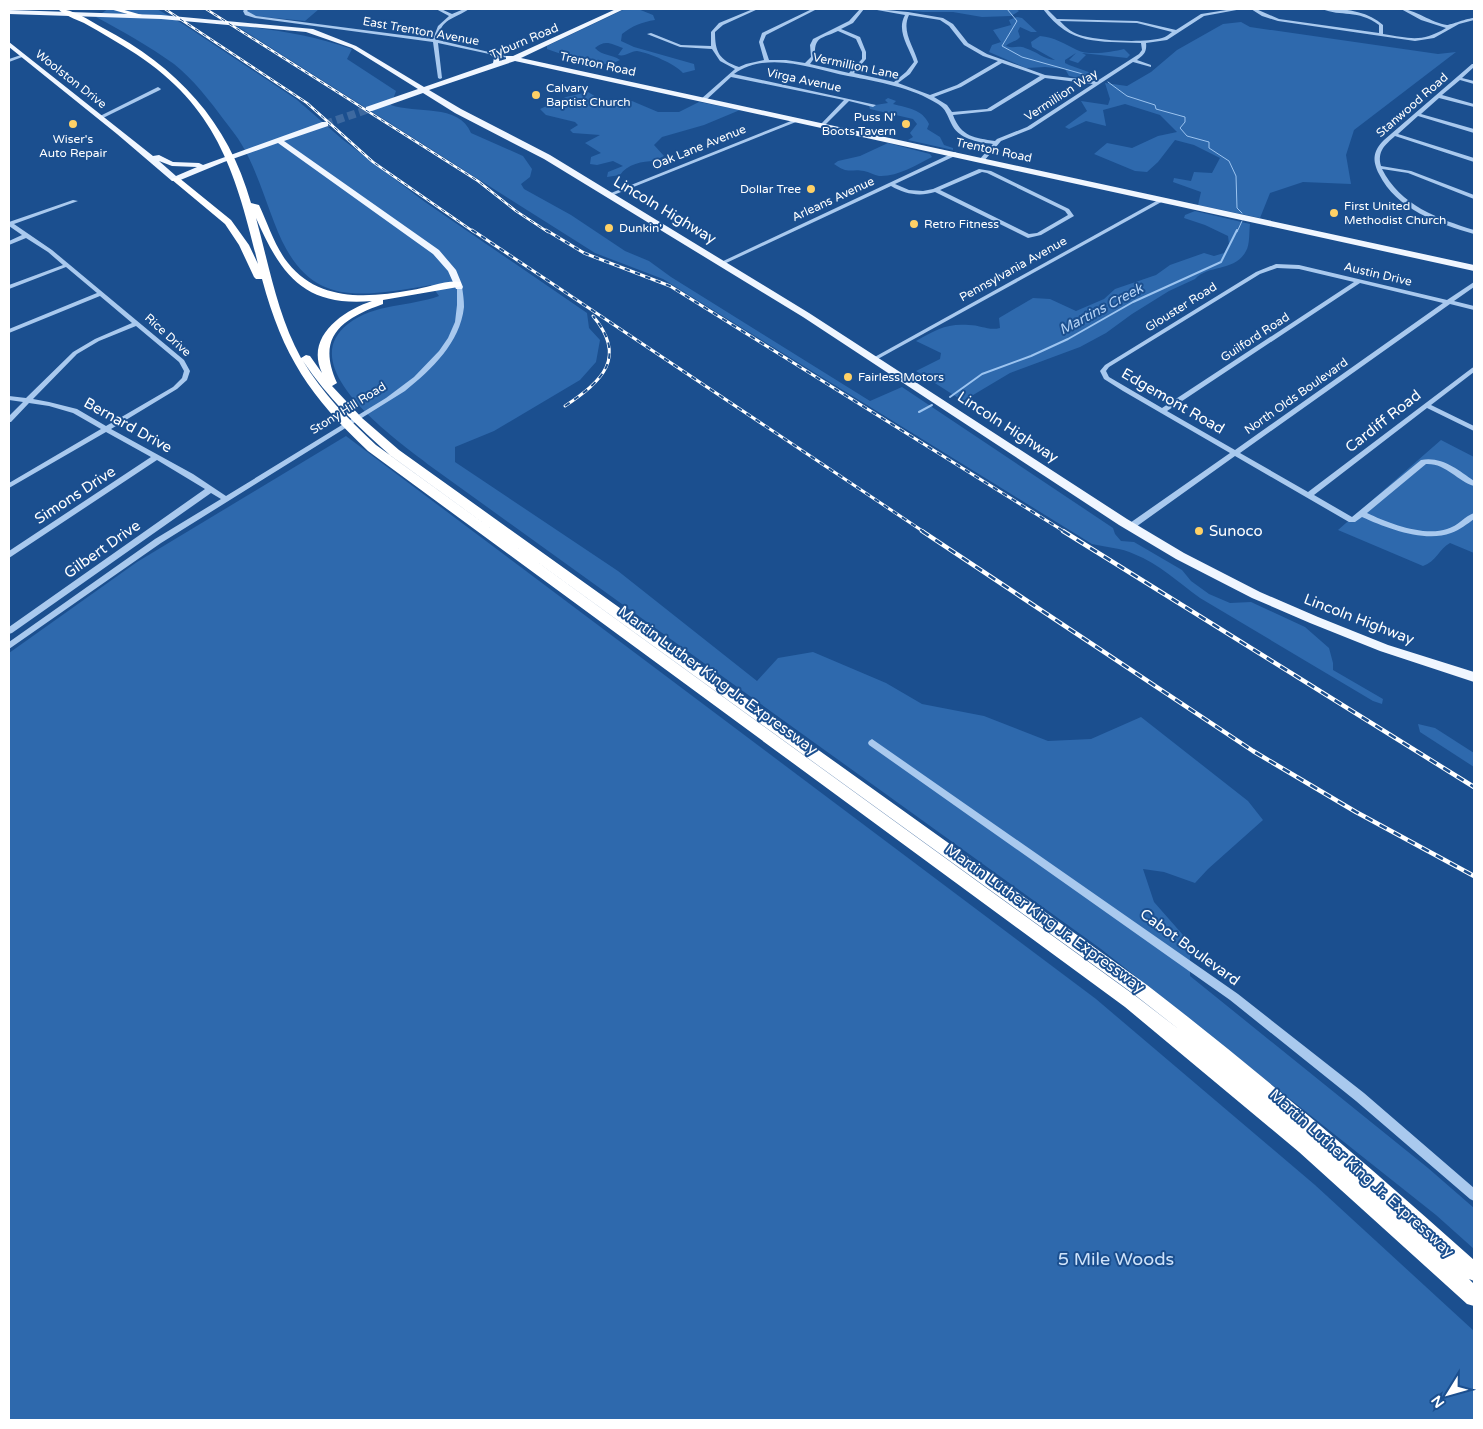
<svg xmlns="http://www.w3.org/2000/svg" width="1483" height="1429" viewBox="0 0 1483 1429" font-family="'Varela Round',sans-serif">
<rect width="100%" height="100%" fill="#1b4f8f"/>
<g fill="#2e69ad">
<path d="M108 9H157L183 24 296 99 342 139 425 202 587 313 589 328 600 340 596 362 580 380 494 431 455 447V462L618 571 757 681 778 658 813 652 886 683 922 704 984 716 1048 741 1091 739 1141 717 1248 801 1263 820 1208 869 1195 883 1164 872 1143 869 1154 902 1190 943V976L1428 1168 1474 1208V1249L1436 1215 1101 949 433 468C401 443 291 368 348 324 375 303 409 307 439 296L431 285C354 298 306 308 274 222 264 196 256 169 242 145 237 136 230 128 224 120 210 101 193 79 174 64 149 46 122 31 96 17Z"/>
<polygon points="249,9 319,9 305,21 254,16 247,12"/>
<path d="M625 9H638L653 15 655 20C642 22 632 26 622 34L621 41 634 47 694 64 695 70 683 73C675 64 650 53 637 51 630 51 626 57 618 55L623 48C612 44 605 39 595 48 602 56 612 54 620 60 598 72 569 56 547 49V46Z"/>
<polygon points="894,9 1016,9 1019,11 1011,16 982,17 953,12 923,12"/>
<path d="M1017 17 1022 18 1037 32H1031L1020 27 1018 31 1020 37C1016 42 1011 41 1006 46 1014 49 1018 45 1025 48 1036 51 1045 60 1055 60L1032 47 1031 42 1040 36C1054 37 1065 44 1077 50 1089 56 1112 52 1124 49L1130 55 1127 58 1082 53 1086 55 1078 63 1069 60 1076 53 1065 60V63L1069 65 1097 75 1093 81 1069 76 1065 69 1045 67 1026 68 989 52 992 45 1001 42 993 30 1011 25 1009 20Z"/>
<polygon points="1241,22 1250,27 1438,54 1456,52 1354,130 1346,155 1351,184 1303,182 1270,193 1260,218 1198,205 1201,192 1173,182 1174,178 1191,181 1194,172 1212,173 1220,158 1194,145 1175,140 1158,162 1147,172 1135,171 1094,154 1107,143 1132,148 1158,136 1177,132 1160,115 1125,104 1103,110 1106,126 1086,121 1069,129 1065,127 1087,111 1081,101 1108,105 1110,99 1105,83 1127,86 1151,72 1177,50 1223,24"/>
<path d="M235 25C276 30 313 35 352 49L347 59 396 91 391 105C415 114 459 103 471 133L523 156 532 169 530 177 521 184 524 189 571 215 625 251 649 261 671 277 870 401 902 387 1113 528 1115 534 1121 541 1134 542 1182 570 1191 581 1209 594 1230 603 1251 602 1305 627 1329 648 1333 663V670L1383 699 1382 704 1373 701 1200 598C1178 582 1159 564 1134 554 1122 548 1105 547 1092 544L663 279 595 253Z"/>
<path d="M588 92 606 103 632 101 658 112H679L699 102 740 110 704 125 662 137 654 145 664 156 654 161C643 161 627 164 620 175L607 177 608 172 623 166 613 161 597 165 590 164 591 157 601 153 585 143 600 135 573 133 570 130 578 125 575 122 546 115 540 109 566 97Z"/>
<path d="M888 98 896 101 893 104C908 108 922 109 929 124L927 129 940 137 944 145 953 148V150L908 140 913 137 910 133 917 124 913 119 870 109 869 106 888 103 885 100Z"/>
<path d="M888 143 930 154 932 157C916 165 897 177 879 176 874 175 869 172 864 171 851 168 849 175 834 164L838 161 860 156Z"/>
<path d="M1195 211 1250 224C1249 231 1250 245 1246 251 1235 272 1209 264 1195 279L1169 291 1132 314 1106 333 1080 347 1010 373 963 401 916 371 940 359 941 353 916 341C935 330 947 323 969 325 980 325 989 331 1000 328L999 318 1033 298 1050 299 1076 311 1104 299 1115 289 1156 275 1170 265 1204 253 1214 256 1224 253 1229 244 1228 236 1205 225 1184 218 1185 215Z"/>
<polygon points="346,436 1096,999 1315,1185 1474,1331 1474,1420 9,1420 9,653 137,562"/>
<path d="M1441 440 1474 457V553L1450 543C1439 549 1436 562 1423 566L1338 530Z"/>
<polygon points="1418,724 1435,728 1474,753 1474,767 1420,732"/>
</g>
<g fill="none" stroke-linecap="round" stroke-linejoin="round">
<g stroke="#9cc4f0" stroke-width="1">
<polyline points="1007,9 1017,21 1002,46 1022,57 1097,78"/>
<polyline points="1108,82 1127,96 1155,105 1156,109 1185,117 1185,122 1180,128 1187,136 1209,142 1209,148 1229,161 1236,176 1237,208 1242,213"/>
<polyline points="1237,232 1242,221"/>
</g>
<g stroke="#9cc4f0" stroke-width="2">
<polyline points="950,397 982,374 1031,356 1068,339 1133,302 1221,262 1237,230"/>
<polyline points="919,412 932,405"/>
</g>
<polyline stroke="#3d69a0" stroke-width="8" stroke-dasharray="8 4" stroke-linecap="butt" points="325,124 369,109"/>
<g fill="#a9c9ee" fill-rule="evenodd">
<path d="M245 9H249L247 11 256 16 433 39 438 26 449 16 436 9H441L452 14 464 9H469C455 19 440 18 438 40L510 57 508 58 438 43 442 78 440 79 438 78 433 42 255 18 245 15 243 11Z"/>
<path d="M753 9H758L723 25 715 32C715 52 719 60 739 67L746 64 764 60 759 42 762 33 812 9H817L766 35 763 42 769 60H786L805 63 811 57 810 45 813 39 849 21 860 9H864L853 23 841 29 860 37 866 52V59L854 73 894 82 906 72 914 62C909 47 896 31 905 15L877 10 875 9 908 12 943 18 953 24 968 43 987 54 1045 75 1097 81 1139 54 1142 50 1141 43C1098 41 1071 46 1043 9H1047L1057 19 1137 21 1176 30 1201 14 1233 9H1242L1204 16 1167 40 1146 43C1147 52 1144 55 1137 60L1151 65V67L1133 62 1031 129 1001 141 984 161 982 162 979 160 993 144C977 142 958 139 951 123 947 115 946 109 938 104 911 87 879 82 848 76 813 69 768 50 734 74L876 105 873 107 849 101 823 127 820 125 821 124 844 100 731 77 705 101H701V99L735 69 720 61 712 49 680 47 647 34 651 33 681 45 711 46V32L719 23ZM909 15 940 20 949 26 964 45 983 56 998 61 957 85 930 95 898 83 910 74 918 62C914 47 901 31 909 15ZM1060 21 1137 23 1172 32C1169 34 1166 37 1162 38 1144 43 1102 41 1083 36 1074 34 1066 28 1060 21ZM838 31 856 39 862 52V59L849 73 810 64 815 57C814 36 821 39 838 31ZM1002 63 1040 76 987 109 952 112 947 105 934 97 961 87ZM1045 78 1093 84 1027 127 997 139 995 141C975 138 961 137 953 115L991 111Z"/>
<path d="M1251 9H1256L1279 19 1379 33V25C1358 9 1341 17 1322 9 1342 8 1368 11 1383 25V34C1410 38 1421 43 1446 28L1421 20 1401 9C1414 9 1432 23 1447 25 1450 25 1468 18 1474 18V20L1459 24 1434 38 1415 41 1278 21 1262 16Z"/>
<polygon points="21,55 25,56 9,62 9,59"/>
<path d="M1472 64H1474V67L1462 78 1474 81V84L1460 80 1442 95 1474 104V107L1439 98 1421 114 1474 129V133L1418 116 1398 134 1474 158V162L1395 136C1385 145 1377 151 1381 166L1411 171 1474 195V199L1408 173 1382 169C1400 205 1438 219 1474 230V234C1439 224 1396 209 1379 174 1372 160 1373 151 1384 140Z"/>
<polygon points="158,87 161,89 160,90 103,118 98,117"/>
<polygon points="796,119 801,120 611,196 606,195"/>
<path d="M955 152 958 154 957 155 895 184 909 190 923 191 933 189 979 169 991 171 1069 209 1074 216 1041 235 1028 238 935 192C919 197 905 194 891 186L724 264 719 263ZM982 172 987 173 1065 211 1068 215 1037 233 1029 234 940 190Z"/>
<polygon points="1160,199 1165,200 876,360 874,361 871,359"/>
<path d="M73 200 78 201 14 224 52 250 184 360 190 371 187 380 177 389 111 429 193 474 226 496 386 398 414 377 439 351 448 338 455 322 457 305V286L462 287C463 293 464 300 464 307 460 343 432 369 405 391L161 543 9 649V642L155 539 221 499 211 493 12 633 9 634V627L205 489 157 460 9 558V551L151 457 106 432 9 488V483L101 429 73 413 49 406 29 403 11 422H9V416L23 402 9 400V396L26 398 73 352 95 339 132 323 100 296 9 333V329L97 293 66 267 9 289V285L63 265 48 252 26 238 9 245V241L22 235 9 226V222ZM136 326 179 362 184 371 182 378 173 387 106 426 77 409 49 402 33 399 77 354 99 341Z"/>
<path d="M1276 264 1299 265 1447 300 1474 282V287L1454 301 1474 306V310L1450 304 1240 453 1308 492 1472 368 1474 367V372L1431 405 1474 426V431L1427 408 1314 495 1352 517 1421 460C1442 456 1458 470 1474 481V486C1457 481 1446 463 1426 464L1367 513C1388 523 1424 537 1447 529 1458 526 1465 516 1474 513V519C1467 524 1460 530 1451 533 1425 543 1386 528 1362 517L1355 522H1349L1235 456 1133 529H1127L1126 527 1127 525 1230 453 1123 391 1104 379 1100 371 1105 365 1256 272ZM1277 268 1299 269 1354 282 1162 408 1109 377 1106 371 1109 367 1260 274ZM1360 283 1443 303 1235 450 1167 411Z"/>
<polygon points="872,739 1238,994 1364,1093 1474,1188 1474,1201 1470,1199 1356,1101 1230,1000 869,745 868,743 869,741"/>
</g>
<g fill="#f0f6ff" fill-rule="evenodd">
<polygon points="616,9 624,9 521,58 1474,265 1474,271 515,61 429,90 461,109 550,155 809,313 1127,519 1184,553 1260,592 1318,617 1388,645 1474,672 1474,682 1380,651 1310,623 1252,598 1176,559 1119,525 803,317 544,159 455,113 423,93 372,111 366,111 366,107 418,89 352,48 306,32 161,19 9,14 9,10 161,15 313,29 356,46 424,87 493,63 494,58 489,53 490,52 494,52 500,57 499,61 506,59 506,56 513,56"/>
<path d="M9 42 153 156 159 155 173 162 199 163 203 165 322 122H328V126L284 141 439 250 456 270 463 287 462 289H456L448 271 433 254 278 143 224 162 178 181H172L117 134 9 47ZM159 161 172 166 197 167 176 176Z"/>
</g>
<g fill="#fff" fill-rule="evenodd">
<path d="M58 9C73 9 89 20 103 28 177 67 228 121 251 203L259 205C268 224 275 247 288 263 319 302 368 298 412 290 425 288 449 279 461 282V286L458 287 383 300V304C341 319 316 337 337 383L332 386 362 418 399 450 1147 985C1260 1072 1368 1165 1474 1260V1281L1469 1279 1474 1284V1306L1467 1304 1299 1152 1125 1007 368 451C310 396 283 357 262 279H256L254 277 239 245 225 224 171 179 178 177 231 220 249 245 258 264C236 174 218 108 136 54 119 43 102 33 84 23 75 19 64 15 58 9ZM256 218C281 275 304 307 372 301 342 311 305 337 322 373L310 356 306 355 301 358C277 314 269 265 256 218ZM303 361C327 397 358 427 391 456L1135 995 1181 1031 1137 997 376 445C349 420 322 393 303 361Z"/>
<polygon points="110,9 121,9 142,15 138,17"/>
</g>
<defs>
<g id="rail-far2">
<polyline points="165,9 307,103 373,162 474,232"/>
<polyline points="206,9 478,181 516,211 548,232"/>
</g>
<g id="rail-far1">
<polyline points="472,230 924,532"/>
<polyline points="546,230 584,253 670,286 1065,532"/>
<path d="M565 406C602 381 628 358 593 316"/>
</g>
<g id="rail">
<polyline points="922,531 1253,751 1356,812 1474,876"/>
<polyline points="1063,531 1474,787"/>
</g>
</defs>
<use href="#rail-far2" stroke="#fff" stroke-width="2.5"/>
<use href="#rail-far1" stroke="#fff" stroke-width="3"/>
<use href="#rail" stroke="#fff" stroke-width="4.5"/>
<use href="#rail-far2" stroke="#1b4f8f" stroke-width="1" stroke-dasharray="4.5" stroke-linecap="butt"/>
<use href="#rail-far1" stroke="#1b4f8f" stroke-width="2" stroke-dasharray="5.5" stroke-linecap="butt"/>
<use href="#rail" stroke="#1b4f8f" stroke-width="2.5" stroke-dasharray="8" stroke-linecap="butt"/>
</g>
<g fill="#ffd166" stroke="#1b4f8f" stroke-width="2">
<circle cx="536" cy="95" r="5"/>
<circle cx="73" cy="124" r="5"/>
<circle cx="906" cy="124" r="5"/>
<circle cx="811" cy="189" r="5"/>
<circle cx="1334" cy="213" r="5"/>
<circle cx="914" cy="224" r="5"/>
<circle cx="609" cy="228" r="5"/>
<circle cx="848" cy="377" r="5"/>
<circle cx="1199" cy="531" r="5"/>
</g>
<g text-anchor="middle" dominant-baseline="central" stroke-width="4" stroke-linejoin="round" paint-order="stroke">
<g font-size="12" fill="#fff" stroke="#1b4f8f">
<text transform="translate(421 31) rotate(10)">East Trenton Avenue</text>
<text transform="translate(524 41) rotate(-23)">Tyburn Road</text>
<text transform="translate(598 64) rotate(12)">Trenton Road</text>
<text transform="translate(856 66) rotate(12)">Vermillion Lane</text>
<text transform="translate(71 79) rotate(38)">Woolston Drive</text>
<text transform="translate(804 80) rotate(12)">Virga Avenue</text>
<text transform="translate(1061 95) rotate(-33)">Vermillion Way</text>
<text transform="translate(1412 105) rotate(-41)">Stanwood Road</text>
<text transform="translate(699 147) rotate(-22)">Oak Lane Avenue</text>
<text transform="translate(994 150) rotate(12)">Trenton Road</text>
<text transform="translate(833 199) rotate(-25)">Arleans Avenue</text>
<text transform="translate(1013 269) rotate(-29)">Pennsylvania Avenue</text>
<text transform="translate(1378 274) rotate(13)">Austin Drive</text>
<text transform="translate(1181 307) rotate(-32)">Glouster Road</text>
<text transform="translate(168 335) rotate(42)">Rice Drive</text>
<text transform="translate(1255 337) rotate(-33)">Guilford Road</text>
<text transform="translate(1296 396) rotate(-35)">North Olds Boulevard</text>
<text transform="translate(348 408) rotate(-32)">Stony Hill Road</text>
</g>
<g font-size="12" fill="#fff" stroke="#1b4f8f" text-anchor="start">
<text x="546" y="88">Calvary<tspan x="546" dy="14">Baptist Church</tspan></text>
<text x="896" y="117" text-anchor="end">Puss N'<tspan x="896" dy="14">Boots Tavern</tspan></text>
<text x="73" y="139" text-anchor="middle">Wiser's<tspan x="73" dy="14">Auto Repair</tspan></text>
<text x="801" y="189" text-anchor="end">Dollar Tree</text>
<text x="1344" y="206">First United<tspan x="1344" dy="14">Methodist Church</tspan></text>
<text x="924" y="224">Retro Fitness</text>
<text x="619" y="228">Dunkin'</text>
<text x="858" y="377">Fairless Motors</text>
</g>
<g font-size="14" font-style="italic" fill="#b5d3f5" stroke="#1b4f8f">
<text transform="translate(1101 309) rotate(-28)">Martins Creek</text>
</g>
<g font-size="15" fill="#fff" stroke="#1b4f8f">
<text transform="translate(665 210) rotate(31)">Lincoln Highway</text>
<text transform="translate(1173 401) rotate(30)">Edgemont Road</text>
<text transform="translate(1383 421) rotate(-38)">Cardiff Road</text>
<text transform="translate(128 425) rotate(29)">Bernard Drive</text>
<text transform="translate(1008 427) rotate(33)">Lincoln Highway</text>
<text transform="translate(75 495) rotate(-33)">Simons Drive</text>
<text transform="translate(102 549) rotate(-35)">Gilbert Drive</text>
<text transform="translate(1359 619) rotate(21)">Lincoln Highway</text>
<text transform="translate(718 680) rotate(36)">Martin Luther King Jr. Expressway</text>
<text transform="translate(1045 918) rotate(36)">Martin Luther King Jr. Expressway</text>
<text transform="translate(1190 947) rotate(36)">Cabot Boulevard</text>
<text transform="translate(1362 1173) rotate(42)">Martin Luther King Jr. Expressway</text>
</g>
<g font-size="15" fill="#fff" stroke="#1b4f8f" text-anchor="start">
<text x="1209" y="531">Sunoco</text>
</g>
<g font-size="18" fill="#cfe3fa" stroke="#1b4f8f">
<text x="1116" y="1259">5 Mile Woods</text>
</g>
</g>
<rect width="1483" height="1429" fill="none" stroke="#ffffff" stroke-width="20"/>
<g transform="translate(1448 1394) rotate(233)" stroke="#1b4f8f" stroke-width="4" paint-order="stroke">
<path d="M0-4L9 19L0 12L-9 19Z" fill="#ffffff"/>
<text y="-8" font-size="14" font-weight="bold" text-anchor="middle" fill="#ffffff">N</text>
</g>
</svg>
